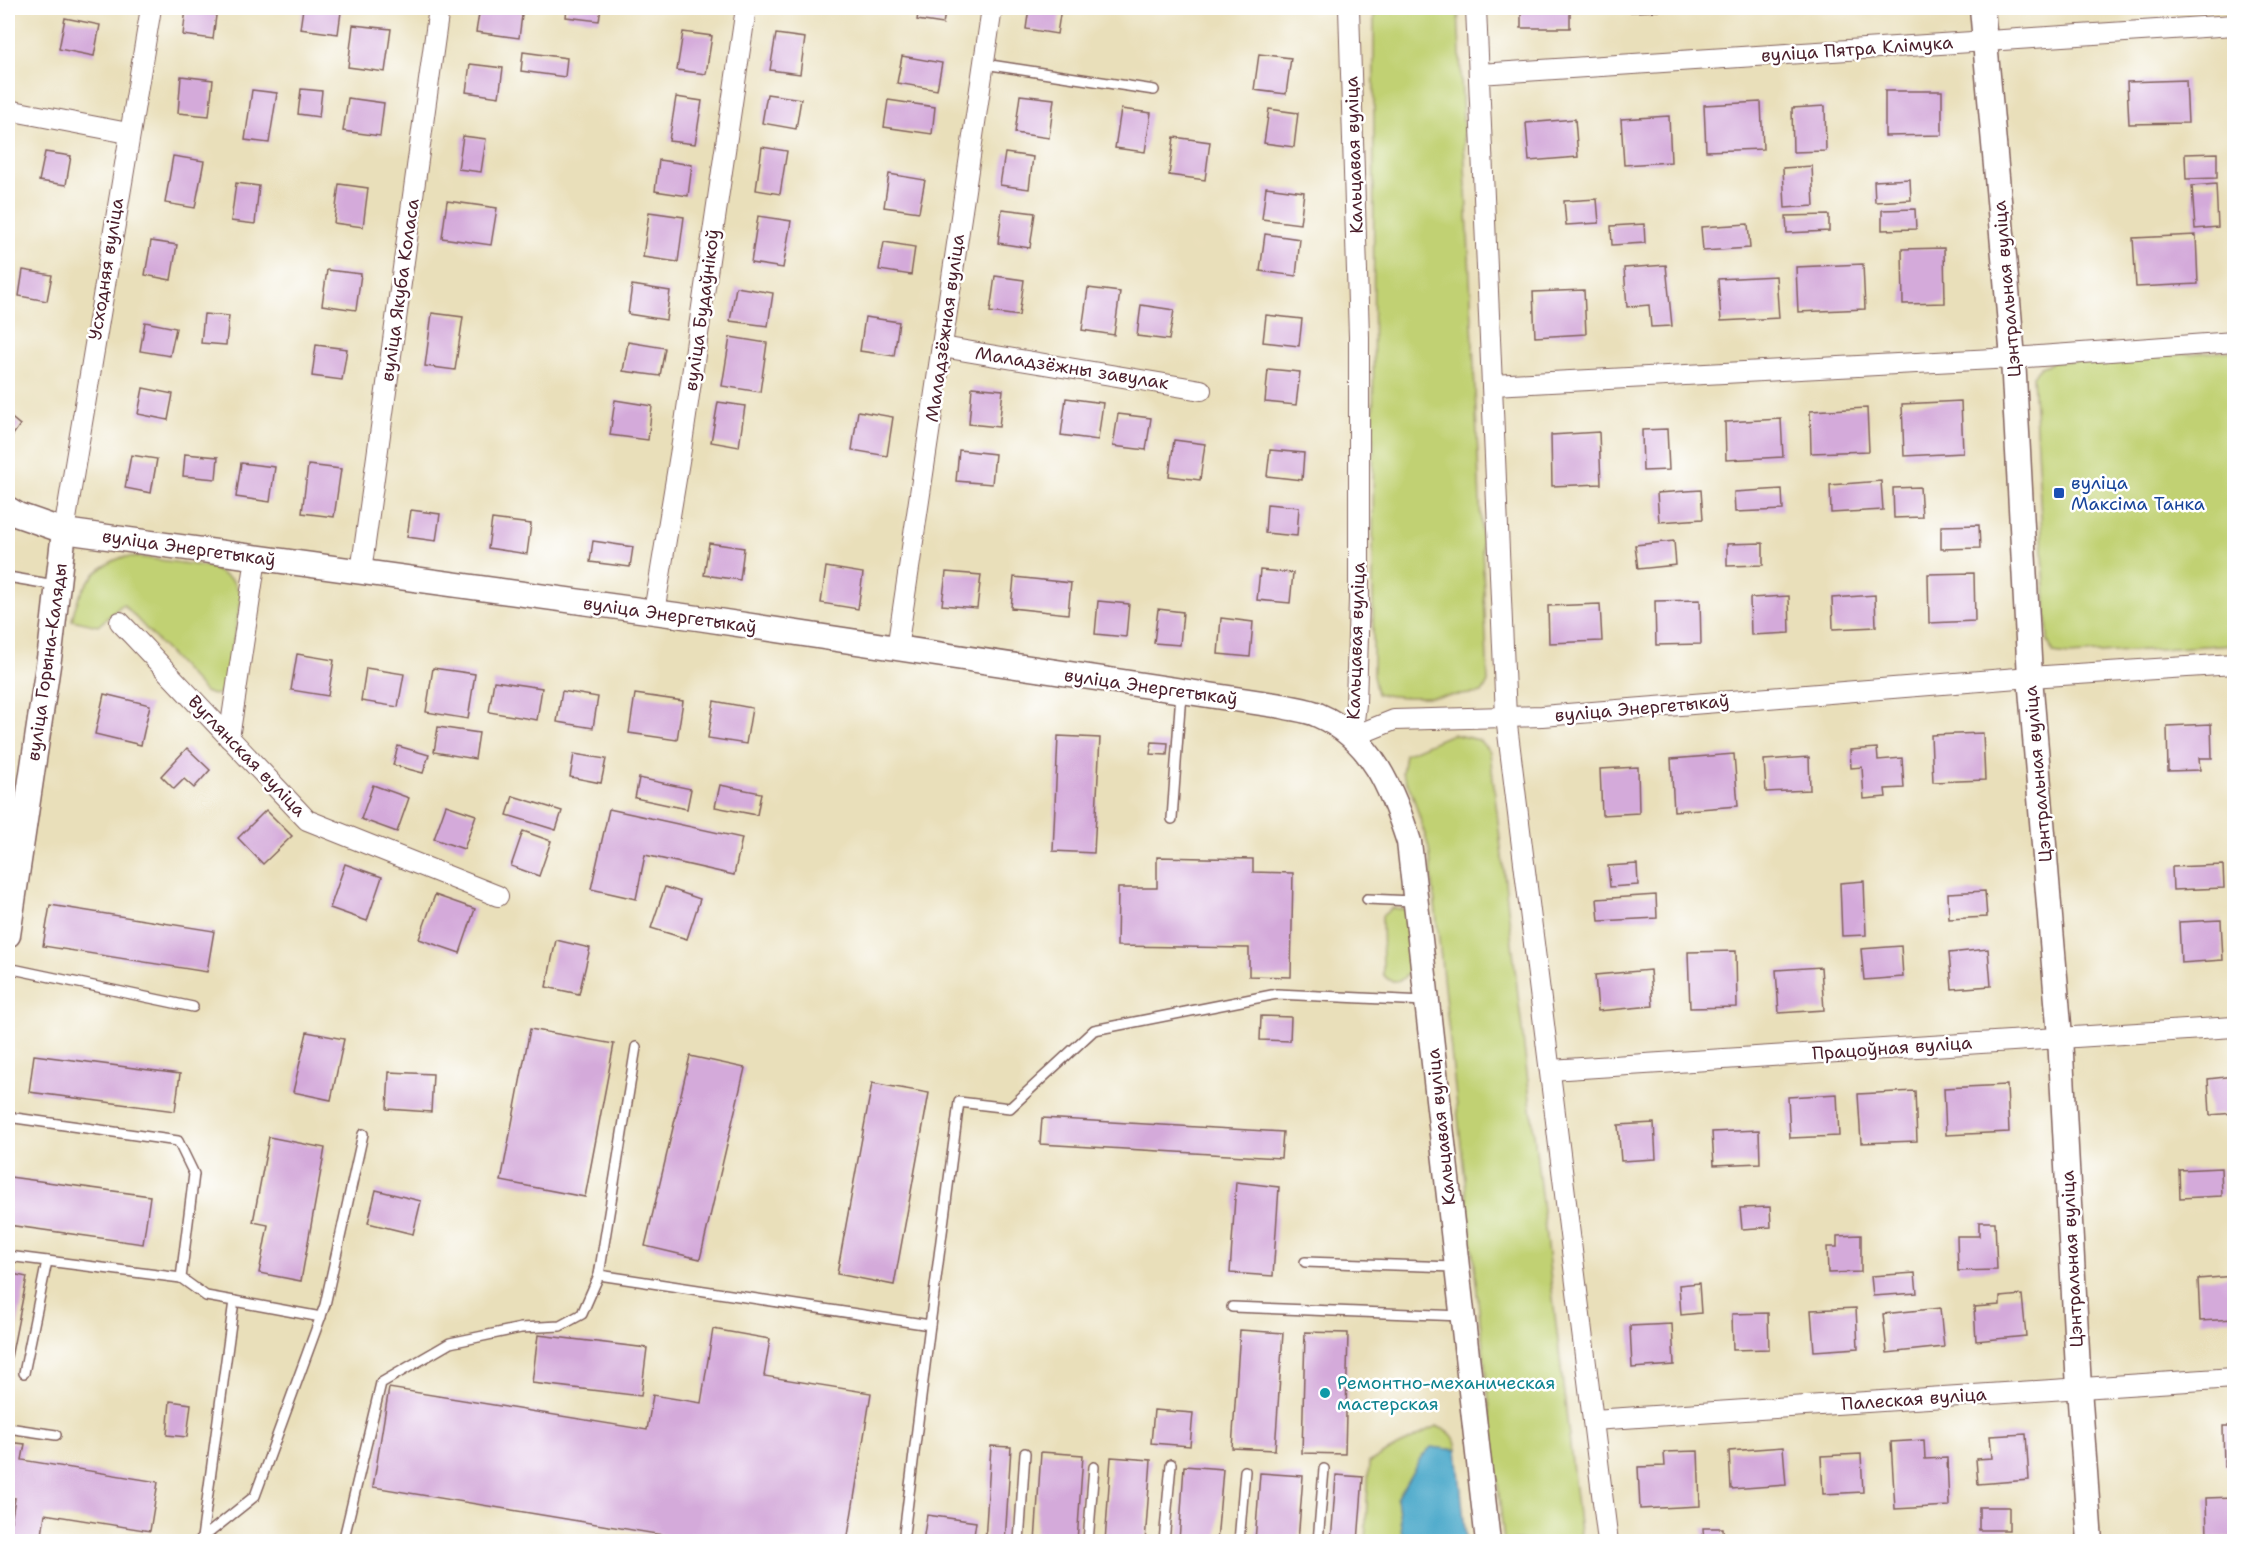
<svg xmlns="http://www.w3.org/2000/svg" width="2242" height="1549" viewBox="0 0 2242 1549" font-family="'Shantell Sans',sans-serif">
<rect width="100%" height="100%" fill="#fff"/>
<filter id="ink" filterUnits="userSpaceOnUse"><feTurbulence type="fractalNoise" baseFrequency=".0167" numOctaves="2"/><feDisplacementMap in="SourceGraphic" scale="12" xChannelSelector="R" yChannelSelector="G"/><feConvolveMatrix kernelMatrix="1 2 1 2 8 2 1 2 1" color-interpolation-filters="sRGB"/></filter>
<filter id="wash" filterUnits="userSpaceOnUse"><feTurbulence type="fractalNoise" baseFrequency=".008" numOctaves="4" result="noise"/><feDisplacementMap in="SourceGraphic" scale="24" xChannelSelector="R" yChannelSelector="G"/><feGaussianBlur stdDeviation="1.35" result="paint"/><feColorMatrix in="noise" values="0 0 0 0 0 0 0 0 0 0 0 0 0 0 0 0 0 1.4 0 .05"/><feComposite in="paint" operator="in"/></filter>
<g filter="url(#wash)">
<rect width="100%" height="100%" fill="#e9dfba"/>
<g fill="#c1d173" stroke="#86784f" stroke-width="1.5">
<path d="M1374 8H1458L1488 682 1482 693C1446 696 1412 700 1377 694L1373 676Z"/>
<polygon points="2234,351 2234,644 2069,655 2053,653 2048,641 2033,376 2041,367 2053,362"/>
<path d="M123 557H138L210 567 232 580 242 595 226 682C221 694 217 698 205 692L123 604 98 626 72 620C77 591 95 566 123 557Z"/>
<polygon points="1452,734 1479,740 1490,752 1581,1541 1504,1541 1429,848 1412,793 1402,773 1405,754"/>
<path d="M1392 908 1403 909 1408 913 1411 968C1406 980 1392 987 1383 974L1382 916Z"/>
<path d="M1436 1426C1449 1431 1456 1435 1457 1450L1431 1448 1397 1499 1403 1541 1365 1542 1369 1462Z"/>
</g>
<polygon fill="#4ba9ca" stroke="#4a647a" stroke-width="1.5" points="1431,1447 1457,1450 1466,1541 1403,1541 1397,1499 1420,1459"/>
<g id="blocks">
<g fill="#d4aada">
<polygon points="186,8 217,8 213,39 183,35"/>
<polygon points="303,8 341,12 338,34 300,29"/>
<polygon points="480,8 523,8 519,38 476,32"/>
<polygon points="567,8 601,8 599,21 566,17"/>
<polygon points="919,8 946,8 943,24 917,20"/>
<polygon points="1029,8 1061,8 1057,34 1026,29"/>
<rect x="1521" y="8" width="49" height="20"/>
<polygon points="1630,8 1659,8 1659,11 1630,12"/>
<polygon points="65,18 100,25 94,56 59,49"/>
<polygon points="353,25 391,29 385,72 348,67"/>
<polygon points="683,32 712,36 706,74 677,70"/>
<polygon points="776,34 805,38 800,74 770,70"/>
<polygon points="523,52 567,58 565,77 521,71"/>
<polygon points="1259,54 1291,58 1286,94 1254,90"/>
<polygon points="902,56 942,63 937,90 897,83"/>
<polygon points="470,64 503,68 499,97 466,92"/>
<polygon points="181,76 213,80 209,116 178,113"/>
<polygon points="2186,80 2188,123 2129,124 2127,82"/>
<polygon points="301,89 322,91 319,117 298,114"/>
<polygon points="252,90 277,93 269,143 245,140"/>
<polygon points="1885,91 1942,91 1942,135 1885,136"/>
<polygon points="767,94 801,99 796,129 762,123"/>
<polygon points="1020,95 1054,99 1049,138 1015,133"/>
<polygon points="676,97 702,101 695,144 669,141"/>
<polygon points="348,98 384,103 380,136 343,131"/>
<polygon points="888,100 935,107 932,134 884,127"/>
<polygon points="1761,102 1763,149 1706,151 1704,105"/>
<polygon points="1825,106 1826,151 1793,152 1792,108"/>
<polygon points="1121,109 1151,113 1145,152 1115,148"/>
<polygon points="1269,109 1298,113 1294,147 1264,143"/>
<polygon points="1669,116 1671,162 1624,165 1621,119"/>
<polygon points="1575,119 1578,157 1529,161 1526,123"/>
<polygon points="463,136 486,139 481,172 458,169"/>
<polygon points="1174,137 1210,142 1205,180 1169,175"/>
<polygon points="762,147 787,151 780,194 756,190"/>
<polygon points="45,152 71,156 66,185 39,181"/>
<polygon points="1005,153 1033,157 1029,189 1000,185"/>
<polygon points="2217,153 2217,178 2186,179 2185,154"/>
<polygon points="173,156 204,161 195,208 165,203"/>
<polygon points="659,160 692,165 688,196 655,191"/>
<polygon points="1812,166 1814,206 1785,208 1783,168"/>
<polygon points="889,174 925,180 919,212 884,207"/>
<polygon points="1910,179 1911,200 1875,202 1874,181"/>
<polygon points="236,183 259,186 255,224 231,221"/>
<polygon points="339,184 368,188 363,227 334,223"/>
<polygon points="2216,184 2218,227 2195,229 2192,186"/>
<polygon points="1266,187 1304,192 1300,224 1262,219"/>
<polygon points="1597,199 1599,223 1566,225 1564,201"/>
<polygon points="447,201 497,208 491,245 442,238"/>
<polygon points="1002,209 1035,213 1030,248 998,243"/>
<polygon points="1915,209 1916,229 1882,230 1882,210"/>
<polygon points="649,212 684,217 678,262 643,257"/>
<polygon points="1829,215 1829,231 1787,233 1786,216"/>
<polygon points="758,216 791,221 783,268 751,263"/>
<polygon points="1644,224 1645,243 1612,245 1611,226"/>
<polygon points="1748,224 1750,248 1703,251 1701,227"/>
<polygon points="1265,234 1300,239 1296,276 1260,271"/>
<polygon points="2196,235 2198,284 2136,287 2133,238"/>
<polygon points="151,241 177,245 171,280 145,275"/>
<polygon points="884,242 915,247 911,275 879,270"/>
<polygon points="1944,248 1945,303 1903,304 1902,249"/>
<polygon points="1863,264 1865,309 1798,312 1796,267"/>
<polygon points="1666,265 1672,326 1651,327 1649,305 1627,307 1624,268"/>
<polygon points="23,270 52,275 47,301 19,296"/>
<polygon points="327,270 361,274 356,310 322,305"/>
<polygon points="995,276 1024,280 1019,316 990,312"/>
<polygon points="1776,276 1779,318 1721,321 1718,279"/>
<polygon points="632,285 670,291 666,320 628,314"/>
<polygon points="736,287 773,293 768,326 730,321"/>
<polygon points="1088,288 1120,292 1114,335 1082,330"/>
<polygon points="1584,290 1586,334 1535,337 1533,292"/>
<polygon points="1141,305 1174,310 1169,340 1137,336"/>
<polygon points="432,313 463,317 455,370 425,366"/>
<polygon points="204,314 229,316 226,345 201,343"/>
<polygon points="1266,315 1302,319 1299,346 1263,342"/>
<polygon points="865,317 899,322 894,356 860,351"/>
<polygon points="145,322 176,328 170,356 140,351"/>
<polygon points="730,337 767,343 760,392 722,386"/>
<polygon points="628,342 665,348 660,376 623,371"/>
<polygon points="316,345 347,349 342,380 312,376"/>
<polygon points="1268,369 1300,372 1296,405 1265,402"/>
<polygon points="972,387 1003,390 999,427 969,424"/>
<polygon points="143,388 173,394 168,420 138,414"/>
<polygon points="1066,398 1103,403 1098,440 1061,435"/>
<polygon points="615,400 652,406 648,440 610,435"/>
<polygon points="1961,401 1963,453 1904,456 1902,404"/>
<polygon points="718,402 745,406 739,447 711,442"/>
<polygon points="1867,408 1869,451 1811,453 1810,411"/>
<polygon points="858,411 893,417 887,456 852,450"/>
<polygon points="1118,414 1151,418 1146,450 1113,446"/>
<polygon points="8,415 20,425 8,442"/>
<polygon points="1781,419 1783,457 1726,460 1725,422"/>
<polygon points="1667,429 1669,470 1643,471 1642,430"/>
<polygon points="1599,432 1601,484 1552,486 1551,435"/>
<polygon points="1174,440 1205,444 1200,480 1169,476"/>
<polygon points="959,450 995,454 992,484 956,481"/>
<polygon points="1270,450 1304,453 1302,480 1267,476"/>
<polygon points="185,454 218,457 216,479 183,476"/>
<polygon points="131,455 157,459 151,493 125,488"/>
<polygon points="241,463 275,467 270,502 236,497"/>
<polygon points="308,465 341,469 334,517 302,513"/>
<polygon points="1881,481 1883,510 1831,513 1830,485"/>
<polygon points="1920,487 1922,517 1894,518 1893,488"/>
<polygon points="1782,489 1783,510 1735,512 1734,492"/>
<polygon points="1701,490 1703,519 1659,522 1657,493"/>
<polygon points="1267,504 1299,507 1297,536 1265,533"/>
<polygon points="411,510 440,514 436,541 407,537"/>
<polygon points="492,519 531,524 527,554 488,548"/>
<polygon points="1979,525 1980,548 1941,549 1941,526"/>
<polygon points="593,541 633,547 630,567 590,562"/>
<polygon points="1674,541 1676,565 1638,569 1635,545"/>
<polygon points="709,543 744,548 740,580 704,575"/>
<polygon points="1763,543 1763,565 1727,566 1727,544"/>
<polygon points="826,567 863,573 858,609 821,603"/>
<polygon points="1260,570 1293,573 1290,603 1257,600"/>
<polygon points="946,572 981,575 977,608 942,605"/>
<polygon points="1974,573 1975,621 1929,623 1928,574"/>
<polygon points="1014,577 1071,583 1068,614 1011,608"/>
<polygon points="1875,595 1876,627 1833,629 1832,598"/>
<polygon points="1789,596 1790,633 1751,635 1750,598"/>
<polygon points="1700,600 1701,644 1656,645 1655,601"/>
<polygon points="1098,601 1129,604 1126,637 1095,634"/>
<polygon points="1600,604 1602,641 1549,643 1548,606"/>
<polygon points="1158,609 1183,612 1180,645 1154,643"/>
<polygon points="1221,618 1253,622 1250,657 1218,654"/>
<polygon points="297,654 334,660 328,696 291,690"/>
<polygon points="366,668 404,674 398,707 361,701"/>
<polygon points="433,668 475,674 468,719 426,712"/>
<polygon points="494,681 542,688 537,720 489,712"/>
<polygon points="562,691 598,697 593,728 557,722"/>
<polygon points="104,694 150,705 141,745 95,734"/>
<polygon points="635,694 683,701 677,740 629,733"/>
<polygon points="714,701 752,708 746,744 708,738"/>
<polygon points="2211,724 2212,758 2199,758 2200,770 2168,771 2167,726"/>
<polygon points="438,727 479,733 475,759 434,752"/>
<polygon points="1983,733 1985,780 1933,782 1931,735"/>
<polygon points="1058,736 1100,738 1094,853 1053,851"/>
<polygon points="1152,742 1168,743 1167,755 1150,754"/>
<polygon points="398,746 429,755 423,773 393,765"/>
<polygon points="187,748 210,770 194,788 184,779 174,789 161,776"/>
<polygon points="1877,748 1878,760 1902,758 1904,788 1885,789 1886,797 1864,799 1862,767 1851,768 1850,750"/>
<polygon points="574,754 606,759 601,783 570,777"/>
<polygon points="1734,754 1738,806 1674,811 1671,759"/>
<polygon points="1809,757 1810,790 1766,792 1764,760"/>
<polygon points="1638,767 1639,813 1602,815 1600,769"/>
<polygon points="639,778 691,789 687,809 635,798"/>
<polygon points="373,785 409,798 397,832 361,819"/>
<polygon points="720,785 761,793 757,815 715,807"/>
<polygon points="513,796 562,811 556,830 507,815"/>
<polygon points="446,805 476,815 464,849 434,839"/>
<polygon points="609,809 742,838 734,875 645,855 636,899 591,889"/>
<polygon points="266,810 292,836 263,864 238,838"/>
<polygon points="523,831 551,841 539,876 511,866"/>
<polygon points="1157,857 1253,859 1253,872 1293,873 1291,977 1249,976 1249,948 1117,946 1118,888 1157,888"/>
<polygon points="345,864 382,877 367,921 330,908"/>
<polygon points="1637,864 1638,885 1610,887 1608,866"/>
<polygon points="2223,865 2224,888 2173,890 2172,867"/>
<polygon points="1864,881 1866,935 1842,936 1840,883"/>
<polygon points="665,887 700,899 687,939 651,928"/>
<polygon points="1985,891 1987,917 1949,919 1948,893"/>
<polygon points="435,895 475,909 460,953 419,939"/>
<polygon points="1656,895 1657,918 1599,921 1597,899"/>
<polygon points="50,905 214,931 207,972 43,946"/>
<polygon points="2221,920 2223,960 2181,963 2179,922"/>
<polygon points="556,940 590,948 579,994 546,987"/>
<polygon points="1901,946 1903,977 1864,980 1861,949"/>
<polygon points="1988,949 1991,986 1952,989 1949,953"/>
<polygon points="1736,951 1737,1007 1690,1008 1688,952"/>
<polygon points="1821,967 1824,1010 1779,1013 1776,970"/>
<polygon points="1650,970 1653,1006 1598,1011 1595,975"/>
<polygon points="1261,1016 1291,1017 1290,1041 1260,1040"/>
<polygon points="530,1029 614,1044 585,1197 501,1181"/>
<polygon points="307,1032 344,1039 331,1100 293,1092"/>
<polygon points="34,1055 180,1074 175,1111 29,1092"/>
<polygon points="690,1056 745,1068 700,1259 645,1246"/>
<polygon points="389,1072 433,1074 431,1112 387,1109"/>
<polygon points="2234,1076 2234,1113 2210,1115 2208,1079"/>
<polygon points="872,1083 929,1093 894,1285 837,1274"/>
<polygon points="2007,1085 2009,1132 1946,1135 1944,1088"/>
<polygon points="1915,1091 1917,1141 1861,1143 1858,1094"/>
<polygon points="1837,1094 1839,1136 1790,1138 1788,1097"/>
<polygon points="1042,1118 1283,1132 1281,1158 1040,1144"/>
<polygon points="1654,1123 1656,1159 1621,1161 1618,1125"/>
<polygon points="1759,1130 1760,1163 1714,1165 1712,1132"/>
<polygon points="269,1137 325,1148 301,1281 259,1273 268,1225 253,1222"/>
<polygon points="2221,1168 2222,1196 2180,1198 2179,1170"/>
<polygon points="10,1177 150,1196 143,1244 8,1225"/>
<polygon points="1236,1182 1279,1187 1273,1276 1230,1273"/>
<polygon points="376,1190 421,1201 413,1234 368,1223"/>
<polygon points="1770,1207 1771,1227 1742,1229 1740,1208"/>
<polygon points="1979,1222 1995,1222 1997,1270 1958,1271 1957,1236 1979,1236"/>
<polygon points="1861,1235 1861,1272 1828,1273 1827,1247 1837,1247 1837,1236"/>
<polygon points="8,1273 27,1277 9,1368 8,1368"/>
<polygon points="1915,1273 1917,1293 1873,1296 1871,1276"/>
<polygon points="2234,1276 2234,1319 2200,1321 2198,1279"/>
<polygon points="1699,1283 1701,1313 1681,1315 1679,1285"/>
<polygon points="2022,1295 2026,1336 1976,1341 1974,1307 2000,1305 2000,1297"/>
<polygon points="1856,1308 1858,1348 1814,1351 1811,1310"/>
<polygon points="1940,1308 1944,1347 1887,1353 1883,1314"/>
<polygon points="1768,1313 1769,1349 1733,1350 1732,1314"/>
<polygon points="1672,1324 1674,1365 1632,1368 1630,1326"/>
<polygon points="713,1329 770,1339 764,1376 871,1393 847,1542 668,1542 669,1536 373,1487 389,1388 647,1430 653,1395 701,1403"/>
<polygon points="1240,1330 1283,1333 1275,1450 1232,1448"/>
<polygon points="1305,1332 1348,1333 1345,1454 1302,1453"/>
<polygon points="538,1335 647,1348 641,1396 532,1383"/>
<polygon points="170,1401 191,1404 187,1437 167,1435"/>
<polygon points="1154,1410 1193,1413 1190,1446 1151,1443"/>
<polygon points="2223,1426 2234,1426 2234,1466 2224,1467"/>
<polygon points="2026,1434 2029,1480 1978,1484 1976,1459 1992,1458 1990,1436"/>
<polygon points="1924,1440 1925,1459 1947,1458 1949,1506 1895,1509 1891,1442"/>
<polygon points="8,1442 25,1444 22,1460 158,1482 150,1531 45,1514 41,1542 8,1542 15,1498 8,1497"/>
<polygon points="991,1446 1011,1447 1005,1542 985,1542"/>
<polygon points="1783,1447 1786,1485 1731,1489 1729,1451"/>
<polygon points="1698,1451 1700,1506 1640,1509 1638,1467 1665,1466 1664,1452"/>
<polygon points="1041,1452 1083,1455 1077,1542 1035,1542"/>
<polygon points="1861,1454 1863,1492 1823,1494 1821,1456"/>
<polygon points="1111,1457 1151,1460 1145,1542 1105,1542"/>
<polygon points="1184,1466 1223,1469 1217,1542 1179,1542"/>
<polygon points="1260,1473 1303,1476 1298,1542 1255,1542"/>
<polygon points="1336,1475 1363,1477 1358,1542 1331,1542"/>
<polygon points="2234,1497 2234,1537 2207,1538 2206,1498"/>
<rect x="1979" y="1507" width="30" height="23"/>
<polygon points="927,1515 976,1522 973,1542 923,1542"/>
<polygon points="1703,1528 1723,1528 1724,1542 1704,1542"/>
</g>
</g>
</g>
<g filter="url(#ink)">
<use href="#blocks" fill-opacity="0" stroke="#82625d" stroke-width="1.5"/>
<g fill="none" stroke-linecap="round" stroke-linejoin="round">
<defs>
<g id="service">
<polyline points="984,64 1154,90"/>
<polyline points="8,577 55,585"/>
<polyline points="1172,819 1181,693"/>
<polyline points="1367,899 1413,901"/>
<polyline points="8,968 193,1007"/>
<polyline points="8,1117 178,1141 194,1174 181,1278 206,1296 234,1301 202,1538"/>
<polyline points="8,1256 181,1278"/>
<polyline points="1305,1262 1454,1267"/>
<polyline points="599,1275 930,1325 903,1542"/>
<polyline points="234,1301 321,1317"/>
<polyline points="1232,1307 1462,1316"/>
<polyline points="930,1325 959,1102 1010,1108 1094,1030 1277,994 1425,1001"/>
<polyline points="24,1373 47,1261"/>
<polyline points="8,1428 56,1435"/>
<polyline points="200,1540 255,1496 325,1305 363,1134"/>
<polyline points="343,1542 381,1383 450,1343 521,1328 560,1326 582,1314 599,1275 636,1047"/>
<polyline points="1019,1542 1025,1453"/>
<polyline points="1088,1542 1094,1467"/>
<polyline points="1164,1542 1171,1464"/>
<polyline points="1239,1542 1245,1471"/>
<polyline points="1318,1542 1324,1469"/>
</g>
<g id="minor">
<polyline points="1349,8 1359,337 1359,599 1356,704 1352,737 1394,720 1542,716 2030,677 2234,664"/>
<polyline points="1476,8 1506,717 1608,1542"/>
<polyline points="1479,74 2234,25"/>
<polyline points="8,110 128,133"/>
<polyline points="942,347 1201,390"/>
<polyline points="1492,385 2013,358 2234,342"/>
<polyline points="64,531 151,8"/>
<polyline points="361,572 439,8"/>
<polyline points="654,612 682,443 746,8"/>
<polyline points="120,622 307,820 498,896"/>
<polyline points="897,649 992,8"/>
<polyline points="229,738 256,558"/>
<polyline points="1550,1070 2234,1027"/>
<polyline points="1593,1420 2234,1378"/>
</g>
<g id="tertiary">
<polyline points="1982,8 2013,358 2030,677 2060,1037 2079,1388 2090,1542"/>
<path d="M8 509 18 515 64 531 698 618 1282 706C1294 709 1308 710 1318 715 1373 739 1392 790 1409 842L1488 1542"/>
<polyline points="8,935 51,645 64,531"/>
</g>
</defs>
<use href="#service" stroke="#82625d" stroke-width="12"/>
<use href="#minor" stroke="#82625d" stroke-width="22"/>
<use href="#tertiary" stroke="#82625d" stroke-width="27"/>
<use href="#service" stroke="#fff" stroke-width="9"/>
<use href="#minor" stroke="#fff" stroke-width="20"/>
<use href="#tertiary" stroke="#fff" stroke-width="24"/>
</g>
</g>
<rect fill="#1a4fb4" stroke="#fff" stroke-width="2" x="2053" y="487" width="12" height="12" rx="3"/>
<circle fill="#0f9aa8" stroke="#fff" stroke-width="2" cx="1325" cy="1393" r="6"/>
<g text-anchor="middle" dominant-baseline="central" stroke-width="5" stroke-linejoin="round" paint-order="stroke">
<g font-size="18" fill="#4a1f2b" stroke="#fff">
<text transform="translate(1857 49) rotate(-4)">вуліца Пятра Клімука</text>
<text transform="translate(1354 155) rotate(-92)">Кальцавая вуліца</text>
<text transform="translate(106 269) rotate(-81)">Усходняя вуліца</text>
<text transform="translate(2007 289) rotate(-95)">Цэнтральная вуліца</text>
<text transform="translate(400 290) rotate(-82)">вуліца Якуба Коласа</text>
<text transform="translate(702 310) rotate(-82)">вуліца Будаўнікоў</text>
<text transform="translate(945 328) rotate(-82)">Маладзёжная вуліца</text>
<text transform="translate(1072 368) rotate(9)">Маладзёжны завулак</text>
<text transform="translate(189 548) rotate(8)">вуліца Энергетыкаў</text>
<text transform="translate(670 615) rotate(8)">вуліца Энергетыкаў</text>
<text transform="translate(1356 641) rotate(-88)">Кальцавая вуліца</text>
<text transform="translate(47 662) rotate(-82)">вуліца Горына-Каляды</text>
<text transform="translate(1151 687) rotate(8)">вуліца Энергетыкаў</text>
<text transform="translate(1642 708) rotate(-5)">вуліца Энергетыкаў</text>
<text transform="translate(247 756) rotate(46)">Вуглянская вуліца</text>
<text transform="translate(2038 774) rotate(-95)">Цэнтральная вуліца</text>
<text transform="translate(1892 1048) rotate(-4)">Працоўная вуліца</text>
<text transform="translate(1441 1127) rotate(-96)">Кальцавая вуліца</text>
<text transform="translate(2072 1259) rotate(-93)">Цэнтральная вуліца</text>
<text transform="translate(1914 1399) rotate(-4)">Палеская вуліца</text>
</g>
<g font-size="18" fill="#164399" stroke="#fff" text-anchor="start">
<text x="2071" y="483">вуліца<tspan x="2071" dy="21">Максіма Танка</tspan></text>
</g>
<g font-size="18" fill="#0d838f" stroke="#fff" text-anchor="start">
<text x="1337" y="1383">Ремонтно-механическая<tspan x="1337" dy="21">мастерская</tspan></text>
</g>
</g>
<rect width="2242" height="1549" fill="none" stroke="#fff" stroke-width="30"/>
</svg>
